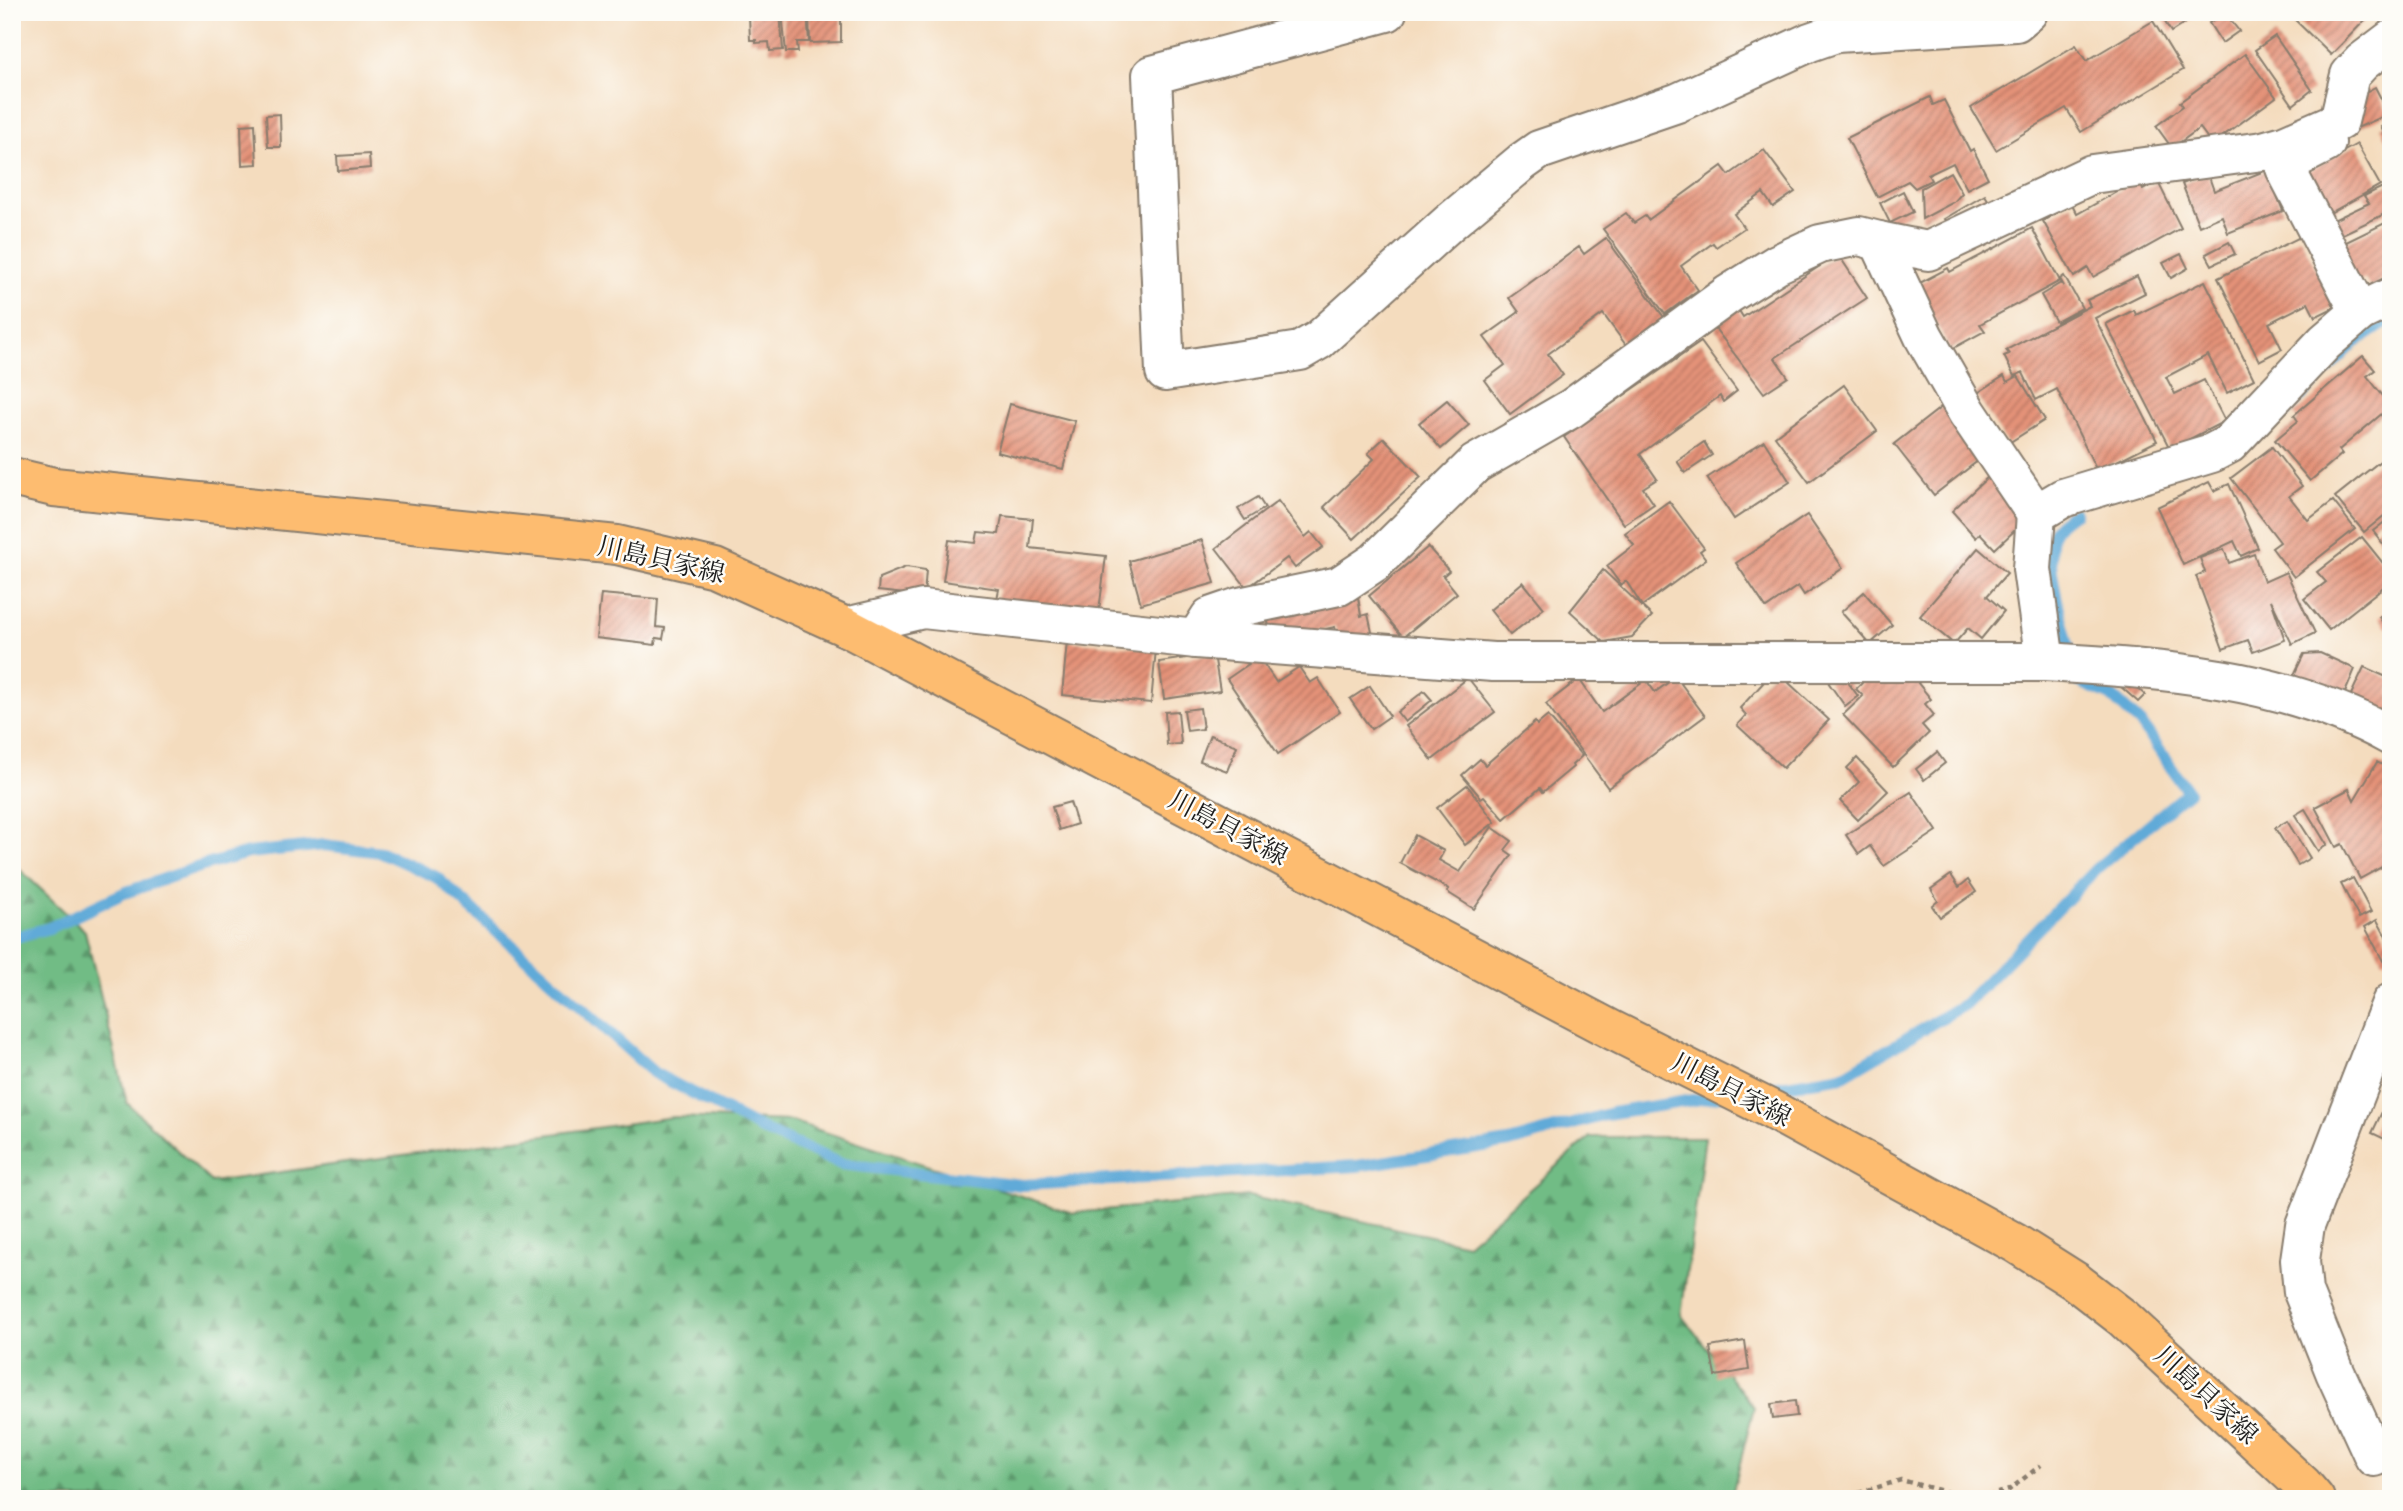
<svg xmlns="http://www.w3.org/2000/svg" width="2403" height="1511" viewBox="0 0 2403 1511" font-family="'IM FELL French Canon','Noto Serif JP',serif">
<defs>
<pattern id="forest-firs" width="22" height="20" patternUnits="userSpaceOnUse" patternTransform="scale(1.75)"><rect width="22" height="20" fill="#71bc85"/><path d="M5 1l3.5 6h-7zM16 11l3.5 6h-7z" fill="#5c986c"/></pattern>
<pattern id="building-hatch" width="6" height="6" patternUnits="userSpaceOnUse" patternTransform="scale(1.75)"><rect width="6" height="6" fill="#e49278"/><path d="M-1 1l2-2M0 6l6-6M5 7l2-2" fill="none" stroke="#b87662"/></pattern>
</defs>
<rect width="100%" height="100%" fill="#fdfcf7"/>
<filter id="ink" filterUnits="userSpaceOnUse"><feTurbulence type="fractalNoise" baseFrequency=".0143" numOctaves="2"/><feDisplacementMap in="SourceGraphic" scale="14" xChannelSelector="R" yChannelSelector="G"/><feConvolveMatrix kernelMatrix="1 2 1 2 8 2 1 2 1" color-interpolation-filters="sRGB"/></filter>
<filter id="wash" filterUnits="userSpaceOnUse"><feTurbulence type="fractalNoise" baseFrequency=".00686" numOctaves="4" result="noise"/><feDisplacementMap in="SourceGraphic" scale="28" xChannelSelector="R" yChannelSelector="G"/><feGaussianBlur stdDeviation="1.57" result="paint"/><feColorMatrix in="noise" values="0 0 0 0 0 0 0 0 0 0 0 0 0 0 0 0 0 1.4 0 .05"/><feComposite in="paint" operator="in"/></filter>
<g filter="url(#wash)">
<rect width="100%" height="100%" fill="#f4dcbe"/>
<polygon fill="url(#forest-firs)" stroke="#466c50" stroke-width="2" points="12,862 85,931 127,1103 211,1182 673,1117 791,1121 1073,1213 1248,1196 1467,1244 1590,1137 1705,1137 1681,1315 1754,1407 1731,1499 12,1499"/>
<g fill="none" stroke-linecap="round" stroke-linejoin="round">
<g stroke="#60aad8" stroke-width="12">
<polyline points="2282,415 2353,344 2391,319"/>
<polyline points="12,938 49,928 124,893 199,867 248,853 324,845 381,852 436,877 654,1073 767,1132 841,1164 1022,1185 1357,1166 1509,1142 1612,1113 1719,1096"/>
<path d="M1754 1090 1843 1076 1965 1004 2097 868 2188 792 2142 725 2111 696 2078 681C2069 647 2044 568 2052 536 2055 526 2066 517 2075 513"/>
</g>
</g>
<g id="blocks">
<g fill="url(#building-hatch)">
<polygon points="807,12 809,42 797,42 798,52 786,52 782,13"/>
<polygon points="809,12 841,12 841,42 810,43"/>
<polygon points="2159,12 2202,12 2171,32"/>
<polygon points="2224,12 2239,31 2222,43 2209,23"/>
<polygon points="2287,12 2373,12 2331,55"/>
<polygon points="780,13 783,50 770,51 769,42 756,43 756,40 750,40 749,15"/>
<polygon points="2153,21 2183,70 2081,132 2066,108 1996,150 1971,108 2076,45 2086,61"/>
<polygon points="2275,36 2312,90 2293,105 2255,50"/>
<polygon points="2245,54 2276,97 2212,144 2200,128 2172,148 2156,126 2183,106 2180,102"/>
<polygon points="2375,87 2389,114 2357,128 2353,121 2357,97"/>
<polygon points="1930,97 1933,105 1944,100 1970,151 1973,149 1988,178 1967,189 1953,163 1928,175 1931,180 1915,188 1908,181 1877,197 1847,138"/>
<polygon points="280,114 281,147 268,147 266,115"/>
<polygon points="2391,122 2391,148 2381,127"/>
<polygon points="255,124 257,164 242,165 241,125"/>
<polygon points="2357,144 2380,185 2321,218 2298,177"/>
<polygon points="1764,150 1795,192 1773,207 1763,193 1734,214 1744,228 1716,247 1713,243 1681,266 1698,290 1665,314 1603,229 1626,213 1634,223 1645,216 1648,220 1722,166 1729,175"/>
<polygon points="369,154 370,168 338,171 337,156"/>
<polygon points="2267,170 2283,211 2228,233 2222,216 2199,226 2182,184 2208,174 2214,191"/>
<polygon points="1950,172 1962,193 1954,202 1922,219 1921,188"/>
<polygon points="2138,180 2143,190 2158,182 2181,228 2093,277 2088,268 2074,277 2043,221 2072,204 2077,214"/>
<polygon points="2391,183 2391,211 2330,240 2323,225 2369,203 2364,196"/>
<polygon points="1903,191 1913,212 1890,223 1880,203"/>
<polygon points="1985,195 1993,208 1952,232 1944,219"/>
<polygon points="2391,220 2391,277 2370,288 2365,279 2357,283 2338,246"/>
<polygon points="2032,228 2060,281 1980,324 1985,331 1950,350 1916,285 1948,268 1950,272"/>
<polygon points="2300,237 2335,307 2315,317 2308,303 2269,323 2282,349 2259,361 2218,278"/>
<polygon points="1606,238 1671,327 1631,352 1603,314 1548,354 1563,375 1510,414 1485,380 1505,365 1484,337 1519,312 1509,298 1579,247 1584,254"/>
<polygon points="2229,242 2235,254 2212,265 2206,254"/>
<polygon points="1838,254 1867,298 1775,358 1788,377 1764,393 1714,327 1738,309 1743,317"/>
<polygon points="2181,254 2188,268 2171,278 2163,263"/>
<polygon points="2064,276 2082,308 2056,322 2041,295 2061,283 2064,286 2060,279"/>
<polygon points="2137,276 2145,293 2095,318 2157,441 2097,471 2057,389 2036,400 2023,373 2024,372 2014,376 2004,356 2009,354 2006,350 2090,306 2087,300"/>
<polygon points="2205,281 2254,379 2227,393 2208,355 2166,377 2175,394 2204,380 2225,421 2170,449 2106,324 2134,310 2136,315"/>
<polygon points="1701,342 1737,391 1723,402 1720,396 1640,454 1657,479 1643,488 1654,504 1624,524 1564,437"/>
<polygon points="2363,356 2375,370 2367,376 2391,406 2339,450 2342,454 2310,481 2275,440 2298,421 2294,415"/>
<polygon points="2004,376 2007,382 2018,376 2045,420 2007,444 1976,394"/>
<polygon points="1844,385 1877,431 1809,482 1775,436"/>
<polygon points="1447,400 1469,425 1441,449 1419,423"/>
<polygon points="1010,404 1075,421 1063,469 997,452"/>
<polygon points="1944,405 1984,456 1934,495 1894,444"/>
<polygon points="1384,438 1421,477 1354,539 1324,507 1374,459 1368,453"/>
<polygon points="1764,441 1790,482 1734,519 1707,478"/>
<polygon points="1704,442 1712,455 1685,473 1677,461"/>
<polygon points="2272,447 2302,486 2289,496 2308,520 2333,501 2355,529 2294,577 2272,548 2280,542 2231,478"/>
<polygon points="2384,458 2391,467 2391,510 2364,532 2335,497"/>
<polygon points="1989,476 2017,506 2017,533 2015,530 1995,549 1980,533 1976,538 1952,511"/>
<polygon points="2209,482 2214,491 2229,484 2258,548 2241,556 2234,541 2183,565 2157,507"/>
<polygon points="1258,497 1265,508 1245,520 1238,509"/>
<polygon points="1278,501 1305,537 1311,532 1323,547 1295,568 1287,558 1247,588 1216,548"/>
<polygon points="1669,501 1704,548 1700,551 1706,559 1642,606 1626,581 1621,585 1607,566 1634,545 1625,533"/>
<polygon points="1807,515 1843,568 1804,595 1798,586 1766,608 1736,563"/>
<polygon points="1002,516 1033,519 1030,548 1106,556 1099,611 997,599 999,589 943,581 949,540 976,543 978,532 999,534"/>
<polygon points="2391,517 2391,554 2373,531"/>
<polygon points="2362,537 2391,573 2391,581 2329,630 2304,599 2326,582 2317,572"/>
<polygon points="1202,540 1215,583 1141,604 1129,561"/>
<polygon points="1428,547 1449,571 1443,576 1457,593 1403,637 1369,596"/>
<polygon points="1978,548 2007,573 1987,596 2004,611 1981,639 1968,628 1954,644 1920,616"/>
<polygon points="2224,549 2229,563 2254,554 2264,582 2286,572 2315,633 2292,644 2271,600 2285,640 2253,652 2248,640 2223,649 2196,576 2205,572 2200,558"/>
<polygon points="906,567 926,570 924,596 878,591 879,578"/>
<polygon points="1603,570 1652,616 1632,637 1604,642 1570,611"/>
<polygon points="1523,582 1544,608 1510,635 1490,610"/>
<polygon points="1864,592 1892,625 1870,644 1841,612"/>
<polygon points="601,594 658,599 656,627 665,628 663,639 656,638 655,645 596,638"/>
<polygon points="1358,597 1361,616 1368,614 1374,641 1338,640 1335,627 1302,634 1270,633 1266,610"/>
<polygon points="2391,608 2391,624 2386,627 2379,617"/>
<polygon points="1067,641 1156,649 1151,703 1062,695"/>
<polygon points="2320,653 2355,669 2342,700 2292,679 2304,654"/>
<polygon points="1214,654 1220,691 1164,699 1159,662"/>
<polygon points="1259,657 1276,682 1299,667 1310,683 1318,678 1340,712 1278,754 1227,679"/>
<polygon points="2364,667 2391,679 2391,717 2349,699"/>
<polygon points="1775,670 1829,720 1783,768 1737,725 1746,715 1740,708"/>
<polygon points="1841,673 1858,696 1845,706 1828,682"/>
<polygon points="1869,676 1913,677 1931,699 1925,704 1934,715 1922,725 1929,733 1893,767 1843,715 1863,696 1856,689"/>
<polygon points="1676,677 1705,716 1608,788 1546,704 1579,679 1602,712 1646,680 1655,692"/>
<polygon points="1468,678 1495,712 1432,760 1406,726"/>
<polygon points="2126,678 2145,695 2138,702 2120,686"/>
<polygon points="1370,686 1390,716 1371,729 1350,699"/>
<polygon points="1424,691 1432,700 1405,722 1397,712"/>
<polygon points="1200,708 1203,729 1187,731 1184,710"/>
<polygon points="1178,711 1181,744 1167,745 1165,712"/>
<polygon points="1548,716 1582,756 1572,765 1573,767 1543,792 1540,788 1504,819 1484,796 1481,798 1462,775 1480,759 1485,765 1535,722 1537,725"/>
<polygon points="1210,735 1237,746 1227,771 1200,761"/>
<polygon points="1937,752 1945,763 1924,780 1916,769"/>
<polygon points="1857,758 1888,791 1858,820 1840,801 1859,782 1847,768"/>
<polygon points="2377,762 2391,770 2391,808 2384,819 2391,831 2391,862 2360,879 2342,844 2336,847 2315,807 2349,789 2354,800"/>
<polygon points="1467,785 1495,822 1465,845 1437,808"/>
<polygon points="1911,792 1937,831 1884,866 1870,846 1859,854 1846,835"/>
<polygon points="1070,802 1077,824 1059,830 1052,807"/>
<polygon points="2305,809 2327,845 2318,851 2295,815"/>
<polygon points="2287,821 2310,858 2298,865 2275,828"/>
<polygon points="1492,827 1512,841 1505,850 1512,855 1474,909 1447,892 1449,889 1400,863 1415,835 1444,851 1439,860 1460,872"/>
<polygon points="1951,875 1959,887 1968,880 1976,892 1940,917 1932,906 1938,901 1931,889"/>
<polygon points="2353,878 2371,912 2359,918 2341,884"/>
<polygon points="2377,920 2391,946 2391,957 2383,961 2365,927"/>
<polygon points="2391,1093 2391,1142 2372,1133"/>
<polygon points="1745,1341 1749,1370 1715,1376 1710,1347"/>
<polygon points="1795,1401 1797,1416 1773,1419 1771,1404"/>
</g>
</g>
</g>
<g filter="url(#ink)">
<use href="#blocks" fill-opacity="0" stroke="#887c6d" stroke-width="2"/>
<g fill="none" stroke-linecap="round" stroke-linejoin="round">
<defs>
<g id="minor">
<polyline points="1387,12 1152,75 1165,372 1300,351 1319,340 1449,223 1522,162 1539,150 1677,103 1810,42 1836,33 2016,22 2028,12"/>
<polyline points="2326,143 2287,163 2285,168 2360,312"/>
<polyline points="2036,514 1967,412 1924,337 1879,241 1928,251 2092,174 2263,151 2284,145 2339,121 2350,75 2362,62 2391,40"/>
<path d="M846 627 923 609 1196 639 1493 662H2045C2164 669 2284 677 2391 736"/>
<polyline points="1196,639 1210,617 1239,607 1339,586 1375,562 1475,464 1572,408 1729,294 1777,264 1820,244 1859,236 1879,241"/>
<polyline points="2045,662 2032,569 2036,514 2063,498 2212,453 2229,444 2325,342 2360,312 2391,297"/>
<polyline points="2391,1003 2305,1225 2300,1260 2303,1292 2335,1372 2374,1457 2391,1442"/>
</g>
<polyline id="major" points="12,477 54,487 617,545 715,568 846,627 1612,1030 1772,1110 2015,1243 2075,1281 2123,1318 2303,1485 2315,1499"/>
</defs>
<use href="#minor" stroke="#887c6d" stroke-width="42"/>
<use href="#major" stroke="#887c6d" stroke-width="42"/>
<g stroke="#887c6d" stroke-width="4.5" stroke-dasharray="5 5" stroke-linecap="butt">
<polyline points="1839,1499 1901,1480 1974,1499"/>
<polyline points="1978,1499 2009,1490 2041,1465"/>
</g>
<use href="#minor" stroke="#fff" stroke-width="38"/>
<use href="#major" stroke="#fdbc70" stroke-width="38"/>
</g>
</g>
<g text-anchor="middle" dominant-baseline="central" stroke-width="5" stroke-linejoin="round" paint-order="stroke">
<g font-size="26" fill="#1c1c1c" stroke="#fdfcf7">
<text transform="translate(661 560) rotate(13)">川島貝家線</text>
<text transform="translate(1228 828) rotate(28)">川島貝家線</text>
<text transform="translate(1731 1090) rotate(27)">川島貝家線</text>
<text transform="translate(2206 1395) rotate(43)">川島貝家線</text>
</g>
</g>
<rect width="2403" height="1511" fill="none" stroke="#fdfcf7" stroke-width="42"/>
</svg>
